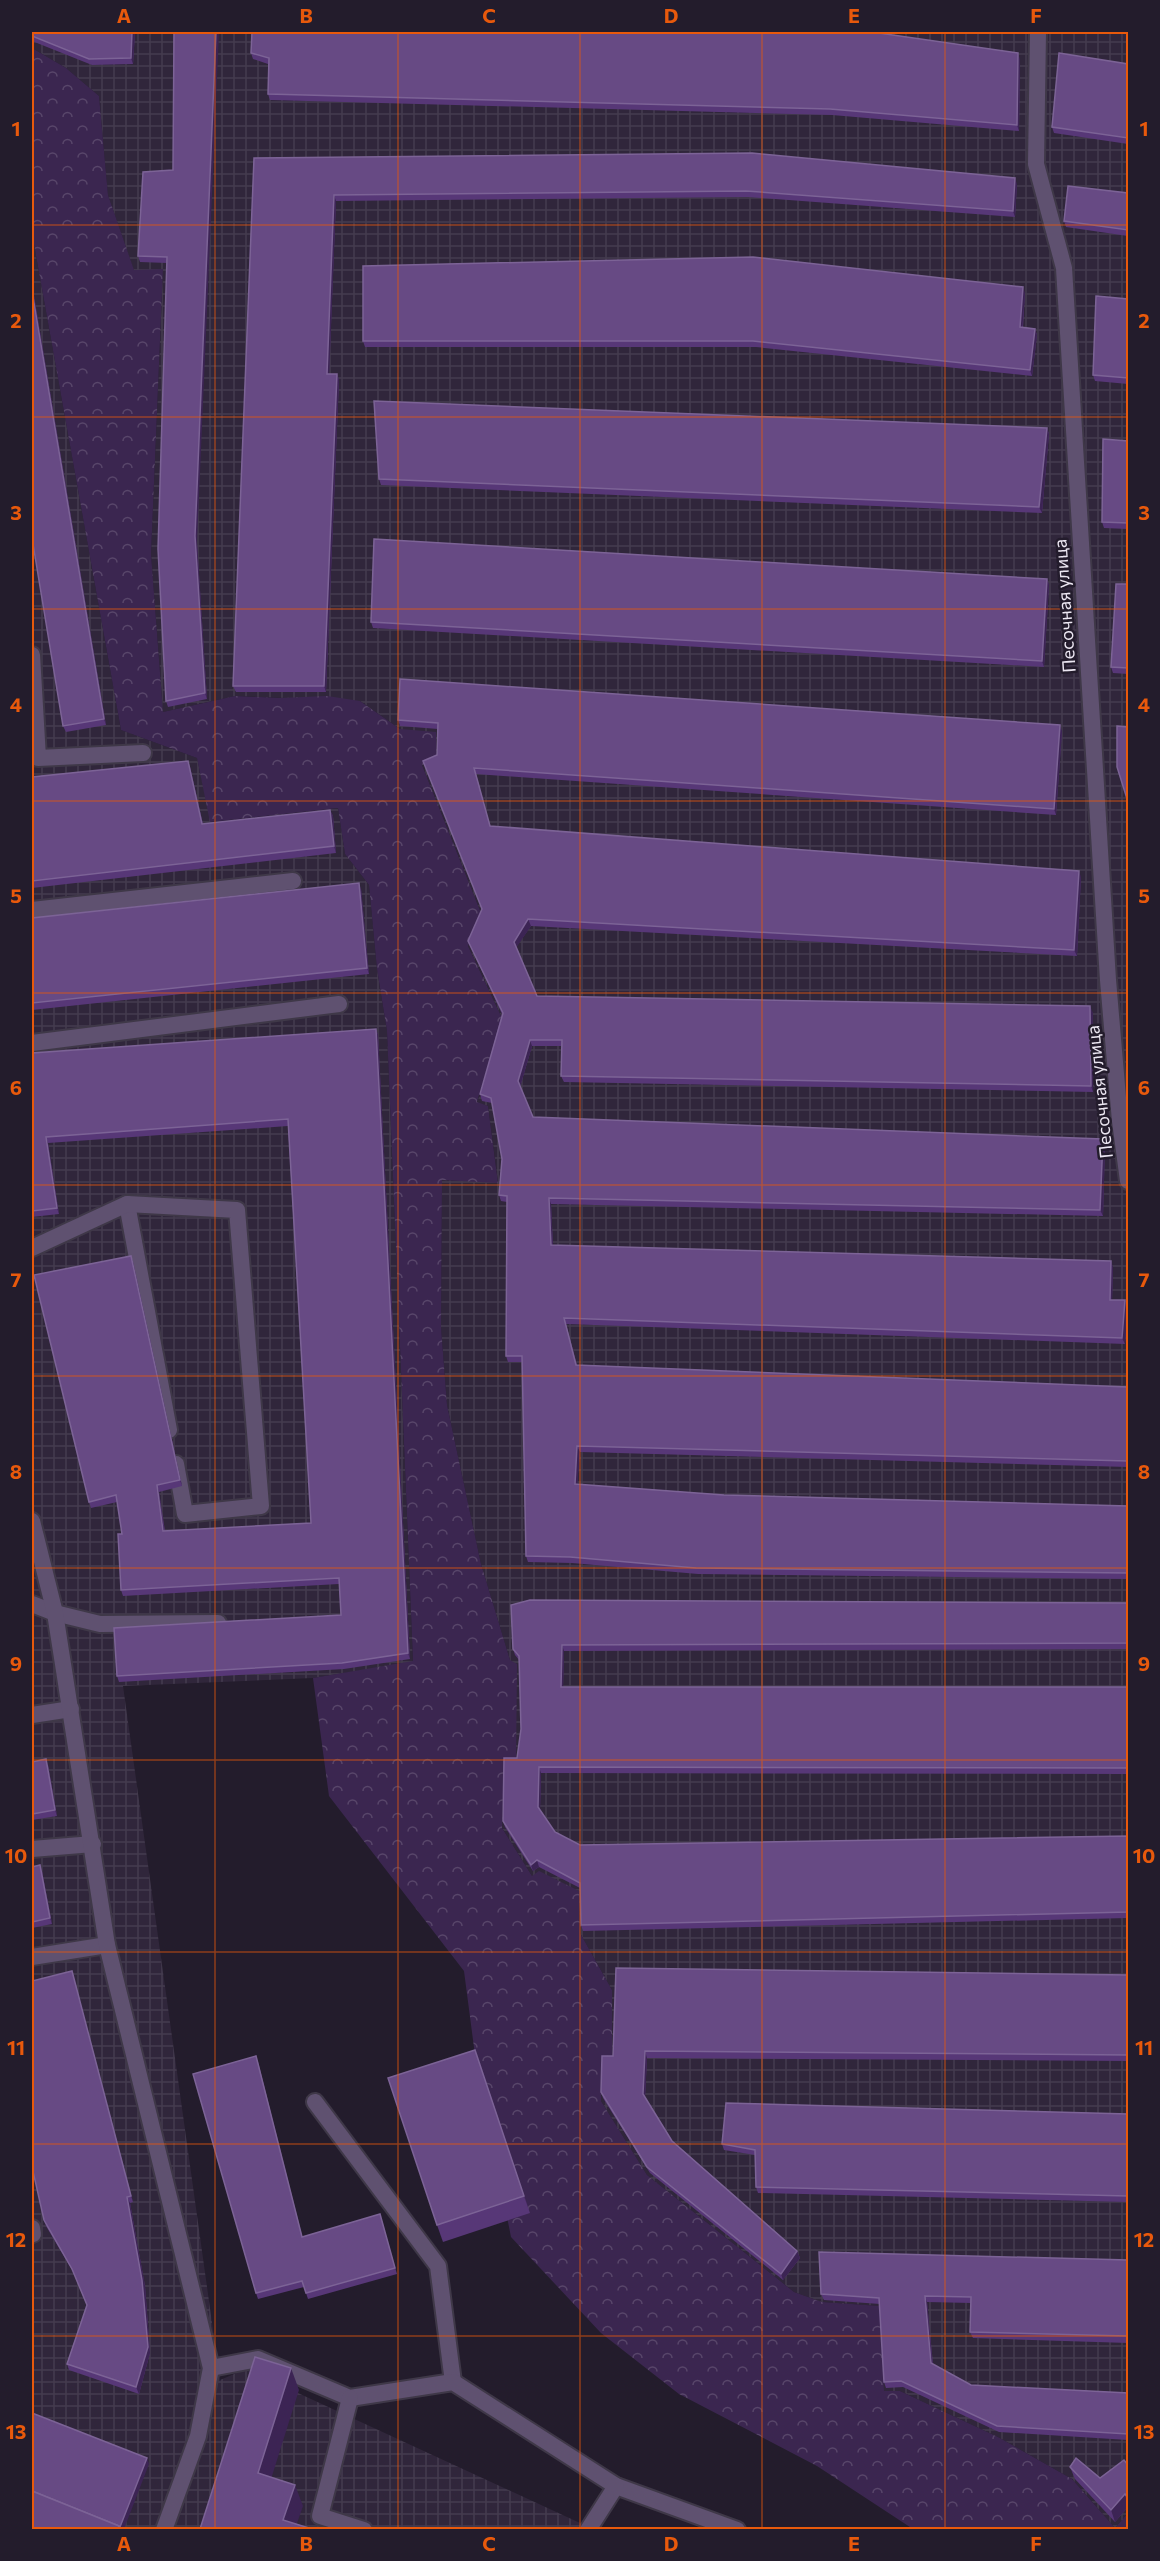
<svg xmlns="http://www.w3.org/2000/svg" width="1160" height="2561" viewBox="0 0 1160 2561" font-family="Commissioner,sans-serif">
<defs>
<pattern id="industrial-grid" width="8" height="8" patternUnits="userSpaceOnUse" patternTransform="scale(1.5)"><rect width="8" height="8" fill="#30263b"/><path d="M0 4h8M4 0v8" fill="none" stroke="#443b4e"/></pattern>
<pattern id="forest-crowns" width="20" height="18" patternUnits="userSpaceOnUse" patternTransform="scale(1.5)"><rect width="20" height="18" fill="#3b2650"/><path d="M2 6a3 3 0 1 1 6 0M12 15a3 3 0 1 1 6 0" fill="none" stroke="#58466a"/></pattern>
</defs>
<rect width="100%" height="100%" fill="#231c2c"/>
<g fill="url(#industrial-grid)">
<polygon points="32,32 1128,32 1128,2513 1115,2528 1072,2479 998,2437 900,2391 884,2391 879,2306 822,2302 794,2292 647,2175 601,2101 601,2058 611,2058 612,1990 580,1933 579,1891 532,1876 502,1828 504,1761 516,1761 510,1660 481,1564 447,1405 441,1327 442,1180 498,1182 488,1106 477,1103 502,1018 468,946 481,913 422,765 400,729 360,701 235,696 163,712 151,554 163,270 134,271 108,195 99,96 66,68 32,48"/>
<polygon points="32,233 121,730 197,758 211,822 338,808 345,854 369,885 377,969 387,1031 413,1662 313,1678 123,1686 220,2380 246,2369 593,2529 32,2529"/>
</g>
<polygon fill="url(#forest-crowns)" points="32,48 66,68 99,96 108,195 134,270 163,269 151,554 163,712 235,696 281,698 327,696 360,701 400,729 436,732 436,760 422,765 481,913 468,946 502,1018 477,1102 488,1106 498,1183 442,1180 441,1327 447,1405 481,1564 510,1660 517,1664 516,1761 504,1761 502,1828 532,1876 539,1871 579,1891 580,1933 612,1990 612,2058 601,2059 601,2101 647,2175 794,2292 822,2302 880,2306 884,2391 900,2391 998,2437 1072,2479 1115,2528 1128,2513 1128,2529 913,2529 817,2466 679,2394 601,2333 511,2237 475,2055 464,1971 329,1796 313,1678 413,1661 387,1031 377,969 369,885 345,854 338,808 210,822 197,758 121,730 32,233"/>
<g fill="none" stroke-linecap="round" stroke-linejoin="round">
<defs>
<g id="service">
<polyline points="32,655 38,758 143,753"/>
<polyline points="32,910 293,881"/>
<polyline points="32,1043 339,1004"/>
<polyline points="127,1204 169,1430"/>
<polyline points="32,1248 127,1204 237,1210 261,1506 185,1514 176,1464"/>
<polyline points="32,1604 55,1613 100,1624 218,1623"/>
<polyline points="32,1715 71,1709"/>
<polyline points="32,1849 93,1844"/>
<polyline points="32,1957 107,1945"/>
<polyline points="315,2102 438,2266 453,2382"/>
<polyline points="32,2228 33,2234"/>
<polyline points="211,2368 258,2359 350,2398 453,2382 616,2486 737,2530"/>
<polyline points="350,2398 320,2516 364,2530"/>
<polyline points="588,2530 616,2486"/>
</g>
<g id="minor">
<polyline points="1038,32 1036,164 1064,268 1108,980 1120,1121 1128,1181"/>
<polyline points="32,1521 55,1613 107,1945 211,2368 198,2436 164,2530"/>
</g>
</defs>
<use href="#service" stroke="#3f3848" stroke-width="20"/>
<use href="#minor" stroke="#3f3848" stroke-width="20"/>
<use href="#service" stroke="#5f5170" stroke-width="16"/>
<use href="#minor" stroke="#5f5170" stroke-width="16"/>
</g>
<g fill="#573777">
<polygon points="32,32 135,32 133,64 92,65 32,41"/>
<polygon points="251,53 1020,59 1019,131 832,115 270,100 268,94 268,64 253,59"/>
<polygon points="1128,64 1128,144 1054,133 1052,127"/>
<polygon points="254,158 1017,184 1015,217 748,197 336,201 329,374 337,374 339,380 326,692 236,692 233,686"/>
<polygon points="173,170 207,699 168,707 166,701 167,263 140,262 138,256"/>
<polygon points="1128,193 1128,236 1066,227 1064,221"/>
<polygon points="32,284 106,725 66,732 63,726"/>
<polygon points="1025,293 1023,327 1035,329 1037,335 1032,376 756,347 365,347 363,341"/>
<polygon points="1128,299 1128,384 1095,381 1093,375"/>
<polygon points="1047,428 1049,434 1042,513 381,485 379,479"/>
<polygon points="1128,441 1128,529 1104,528 1102,522"/>
<polygon points="1047,579 1049,585 1044,667 373,628 371,622"/>
<polygon points="1128,584 1128,674 1113,673 1111,667"/>
<polygon points="398,720 1062,731 1056,815 476,774 490,826 1081,877 1077,956 531,926 516,947 537,996 1093,1013 1093,1092 564,1082 561,1076 562,1046 532,1046 520,1087 533,1117 1105,1145 1103,1216 551,1204 553,1245 1113,1267 1112,1300 1125,1300 1128,1306 1125,1344 566,1324 577,1365 1128,1387 1128,1467 580,1452 577,1484 724,1495 1128,1506 1128,1579 698,1574 572,1563 528,1562 526,1556 522,1362 508,1362 506,1356 507,1202 501,1201 499,1195 502,1159 492,1103 482,1101 480,1094 502,1014 468,941 482,909 438,729 400,726"/>
<polygon points="188,761 190,767 203,824 330,810 333,816 336,853 32,888 32,777"/>
<polygon points="361,889 369,974 32,1010 32,918"/>
<polygon points="376,1029 378,1035 410,1659 344,1669 119,1682 117,1676 341,1615 339,1584 123,1596 121,1590 122,1534 117,1502 91,1508 89,1502 133,1262 182,1486 159,1492 165,1531 311,1523 288,1126 48,1143 59,1214 32,1217 32,1053"/>
<polygon points="1128,1603 1128,1649 564,1651 563,1687 1128,1687 1128,1774 541,1773 540,1810 555,1832 580,1845 1128,1836 1128,1918 583,1931 581,1925 580,1888 539,1867 533,1871 505,1827 503,1821 517,1758 521,1729 519,1660 515,1655 513,1649 511,1605"/>
<polygon points="32,1762 48,1765 57,1816 32,1820"/>
<polygon points="40,1865 42,1871 52,1924 32,1928 32,1867"/>
<polygon points="72,1971 133,2202 130,2203 145,2286 150,2353 139,2394 69,2370 67,2364 87,2305 75,2275 46,2226 44,2220"/>
<polygon points="1128,1975 1128,2061 647,2058 645,2097 672,2141 797,2251 800,2258 783,2280 650,2173 603,2098 601,2092 613,2056"/>
<polygon points="258,2062 302,2237 380,2214 397,2274 308,2299 304,2287 258,2299 256,2293"/>
<polygon points="481,2067 530,2213 443,2242 437,2225"/>
<polygon points="1128,2114 1128,2202 758,2193 756,2187 755,2155 724,2150 722,2144"/>
<polygon points="1128,2260 1128,2343 973,2338 970,2332 971,2303 927,2302 933,2364 971,2385 1128,2393 1128,2440 999,2432 903,2387 886,2388 884,2382 880,2304 824,2300 821,2294"/>
<polygon points="1128,2465 1128,2507 1115,2522 1075,2479 1070,2467 1100,2478"/>
</g>
<g fill="#3c2454">
<polygon points="132,32 135,32 133,64 131,58"/>
<polygon points="216,32 219,32 197,542 207,699 205,693 195,536"/>
<polygon points="1018,53 1020,59 1019,131 1017,125"/>
<polygon points="1015,178 1017,184 1015,217 1013,211"/>
<polygon points="334,195 336,201 329,380 327,374"/>
<polygon points="32,284 106,725 104,719 32,291"/>
<polygon points="1023,287 1025,293 1022,333 1020,327"/>
<polygon points="1035,329 1037,335 1032,376 1030,370"/>
<polygon points="337,374 339,380 326,692 324,686"/>
<polygon points="1047,428 1049,434 1042,513 1039,507"/>
<polygon points="1047,579 1049,585 1044,667 1042,661"/>
<polygon points="1060,725 1062,731 1056,815 1054,809"/>
<polygon points="188,761 190,767 204,830 202,824"/>
<polygon points="330,810 333,816 336,853 334,846"/>
<polygon points="1079,871 1081,877 1077,956 1074,950"/>
<polygon points="359,883 361,889 369,974 367,968"/>
<polygon points="528,919 531,926 516,948 514,942"/>
<polygon points="1090,1006 1093,1013 1093,1092 1091,1086"/>
<polygon points="376,1029 378,1035 410,1659 408,1653"/>
<polygon points="530,1040 532,1046 520,1087 518,1081"/>
<polygon points="46,1137 48,1143 59,1214 57,1208"/>
<polygon points="1103,1139 1105,1145 1103,1216 1100,1210"/>
<polygon points="549,1198 551,1204 553,1251 551,1245"/>
<polygon points="131,1256 133,1262 182,1486 180,1480"/>
<polygon points="1111,1261 1113,1267 1112,1306 1110,1300"/>
<polygon points="1125,1300 1128,1306 1125,1344 1122,1338"/>
<polygon points="577,1446 580,1452 577,1490 575,1484"/>
<polygon points="157,1485 159,1492 165,1538 163,1531"/>
<polygon points="562,1645 564,1651 563,1693 561,1687"/>
<polygon points="46,1759 48,1765 57,1816 55,1810"/>
<polygon points="539,1767 541,1773 540,1813 538,1807"/>
<polygon points="537,1860 539,1867 533,1871 531,1865"/>
<polygon points="40,1865 42,1871 52,1924 50,1918"/>
<polygon points="72,1971 74,1978 133,2202 131,2196"/>
<polygon points="475,2050 481,2067 530,2213 524,2196"/>
<polygon points="645,2051 647,2058 645,2100 643,2094"/>
<polygon points="256,2056 258,2062 304,2243 302,2237"/>
<polygon points="127,2197 130,2203 145,2286 150,2353 139,2394 136,2387"/>
<polygon points="797,2251 800,2258 783,2280 781,2274"/>
<polygon points="925,2296 927,2302 933,2369 931,2363"/>
<polygon points="291,2368 299,2390 266,2495 258,2473"/>
<polygon points="147,2458 149,2464 124,2529 118,2529"/>
<polygon points="295,2485 303,2506 295,2529 283,2520"/>
<polygon points="1125,2494 1128,2507 1115,2522 1111,2510"/>
</g>
<g fill="#674a84" stroke="#7c6396" stroke-width="1.5">
<polygon points="32,32 132,32 131,58 89,59 32,36"/>
<polygon points="174,32 216,32 195,536 205,693 166,701 158,549 167,257 138,256 143,172 173,170"/>
<polygon points="252,32 872,32 1018,53 1017,125 830,109 268,94 269,58 251,53"/>
<polygon points="1059,53 1128,64 1128,138 1052,127"/>
<polygon points="752,153 1015,178 1013,211 746,191 334,195 327,374 337,374 324,686 233,686 254,158"/>
<polygon points="1068,186 1128,193 1128,230 1064,221"/>
<polygon points="753,257 1023,287 1020,327 1035,329 1030,370 753,341 363,341 363,266"/>
<polygon points="32,291 104,719 63,726 32,538"/>
<polygon points="1096,296 1128,299 1128,378 1093,375"/>
<polygon points="374,401 1047,428 1039,507 379,479"/>
<polygon points="1103,439 1128,441 1128,523 1102,522"/>
<polygon points="374,539 1047,579 1042,661 371,622"/>
<polygon points="1116,584 1128,584 1128,668 1111,667"/>
<polygon points="400,679 1060,725 1054,809 474,768 490,826 1079,871 1074,950 528,919 514,942 537,996 1090,1006 1091,1086 561,1076 562,1040 530,1040 518,1081 533,1117 1103,1139 1100,1210 549,1198 551,1245 1111,1261 1110,1300 1125,1300 1122,1338 564,1318 576,1365 1128,1387 1128,1461 577,1446 575,1484 724,1495 1128,1506 1128,1573 696,1568 570,1557 526,1556 522,1356 506,1356 507,1196 499,1195 502,1159 491,1098 480,1094 503,1013 468,941 482,909 423,761 437,755 438,723 398,720"/>
<polygon points="1117,726 1128,727 1128,802 1117,767"/>
<polygon points="188,761 202,824 330,810 334,846 32,881 32,777"/>
<polygon points="359,883 367,968 32,1003 32,918"/>
<polygon points="376,1029 408,1653 342,1663 117,1676 114,1628 341,1615 339,1578 121,1590 118,1534 122,1534 116,1495 89,1502 34,1275 131,1256 180,1480 157,1485 163,1531 311,1523 288,1119 46,1137 57,1208 32,1211 32,1053"/>
<polygon points="530,1600 1128,1603 1128,1643 562,1645 561,1687 1128,1687 1128,1768 539,1767 538,1807 555,1832 580,1845 1128,1836 1128,1912 581,1925 580,1883 537,1860 531,1865 503,1821 504,1758 517,1758 521,1729 519,1656 513,1649 511,1605"/>
<polygon points="46,1759 55,1810 32,1814 32,1762"/>
<polygon points="40,1865 50,1918 32,1922 32,1867"/>
<polygon points="616,1968 1128,1975 1128,2055 645,2051 643,2094 672,2141 797,2251 781,2274 647,2167 601,2092 602,2056 613,2056"/>
<polygon points="72,1971 131,2196 127,2197 142,2280 148,2347 136,2387 67,2364 87,2305 72,2269 44,2220 32,2167 32,1981"/>
<polygon points="475,2050 524,2196 437,2225 388,2078"/>
<polygon points="256,2056 302,2237 380,2214 395,2268 306,2293 302,2281 256,2293 193,2074"/>
<polygon points="726,2103 1128,2114 1128,2196 756,2187 755,2150 722,2144"/>
<polygon points="819,2252 1128,2260 1128,2336 970,2332 971,2297 925,2296 931,2363 971,2385 1128,2393 1128,2434 997,2426 901,2381 884,2382 879,2298 821,2294"/>
<polygon points="255,2357 291,2368 258,2473 295,2485 283,2520 312,2529 200,2529"/>
<polygon points="32,2413 147,2458 120,2527 119,2526 32,2491"/>
<polygon points="1076,2458 1100,2478 1124,2460 1128,2465 1128,2498 1125,2494 1111,2510 1070,2467"/>
<polygon points="32,2491 119,2526 118,2529 32,2529"/>
</g>
<path fill="none" stroke="#e8590c" stroke-width="1.5" stroke-opacity="0.55" d="M215 32V2530M398 32V2530M580 32V2530M762 32V2530M945 32V2530M32 225H1128M32 417H1128M32 609H1128M32 801H1128M32 993H1128M32 1185H1128M32 1376H1128M32 1568H1128M32 1760H1128M32 1952H1128M32 2144H1128M32 2336H1128"/>
<g text-anchor="middle" dominant-baseline="central" stroke-width="5" stroke-linejoin="round" paint-order="stroke">
<g font-size="18" fill="#ece7f2" stroke="#231c2c">
<text transform="translate(1064 606) rotate(-94)">Песочная улица</text>
<text transform="translate(1099 1092) rotate(-96)">Песочная улица</text>
</g>
</g>
<rect width="1160" height="2561" fill="none" stroke="#231c2c" stroke-width="66"/>
<rect x="33" y="33" width="1094" height="2495" fill="none" stroke="#e8590c" stroke-width="2"/>
<g font-size="20" text-anchor="middle" font-weight="bold" fill="#e8590c">
<text x="124" y="23">A</text>
<text x="306" y="23">B</text>
<text x="489" y="23">C</text>
<text x="671" y="23">D</text>
<text x="854" y="23">E</text>
<text x="1036" y="23">F</text>
<text x="16" y="136">1</text>
<text x="1144" y="136">1</text>
<text x="16" y="328">2</text>
<text x="1144" y="328">2</text>
<text x="16" y="520">3</text>
<text x="1144" y="520">3</text>
<text x="16" y="712">4</text>
<text x="1144" y="712">4</text>
<text x="16" y="903">5</text>
<text x="1144" y="903">5</text>
<text x="16" y="1095">6</text>
<text x="1144" y="1095">6</text>
<text x="16" y="1287">7</text>
<text x="1144" y="1287">7</text>
<text x="16" y="1479">8</text>
<text x="1144" y="1479">8</text>
<text x="16" y="1671">9</text>
<text x="1144" y="1671">9</text>
<text x="16" y="1863">10</text>
<text x="1144" y="1863">10</text>
<text x="16" y="2055">11</text>
<text x="1144" y="2055">11</text>
<text x="16" y="2247">12</text>
<text x="1144" y="2247">12</text>
<text x="16" y="2439">13</text>
<text x="1144" y="2439">13</text>
<text x="124" y="2551">A</text>
<text x="306" y="2551">B</text>
<text x="489" y="2551">C</text>
<text x="671" y="2551">D</text>
<text x="854" y="2551">E</text>
<text x="1036" y="2551">F</text>
</g>
</svg>
